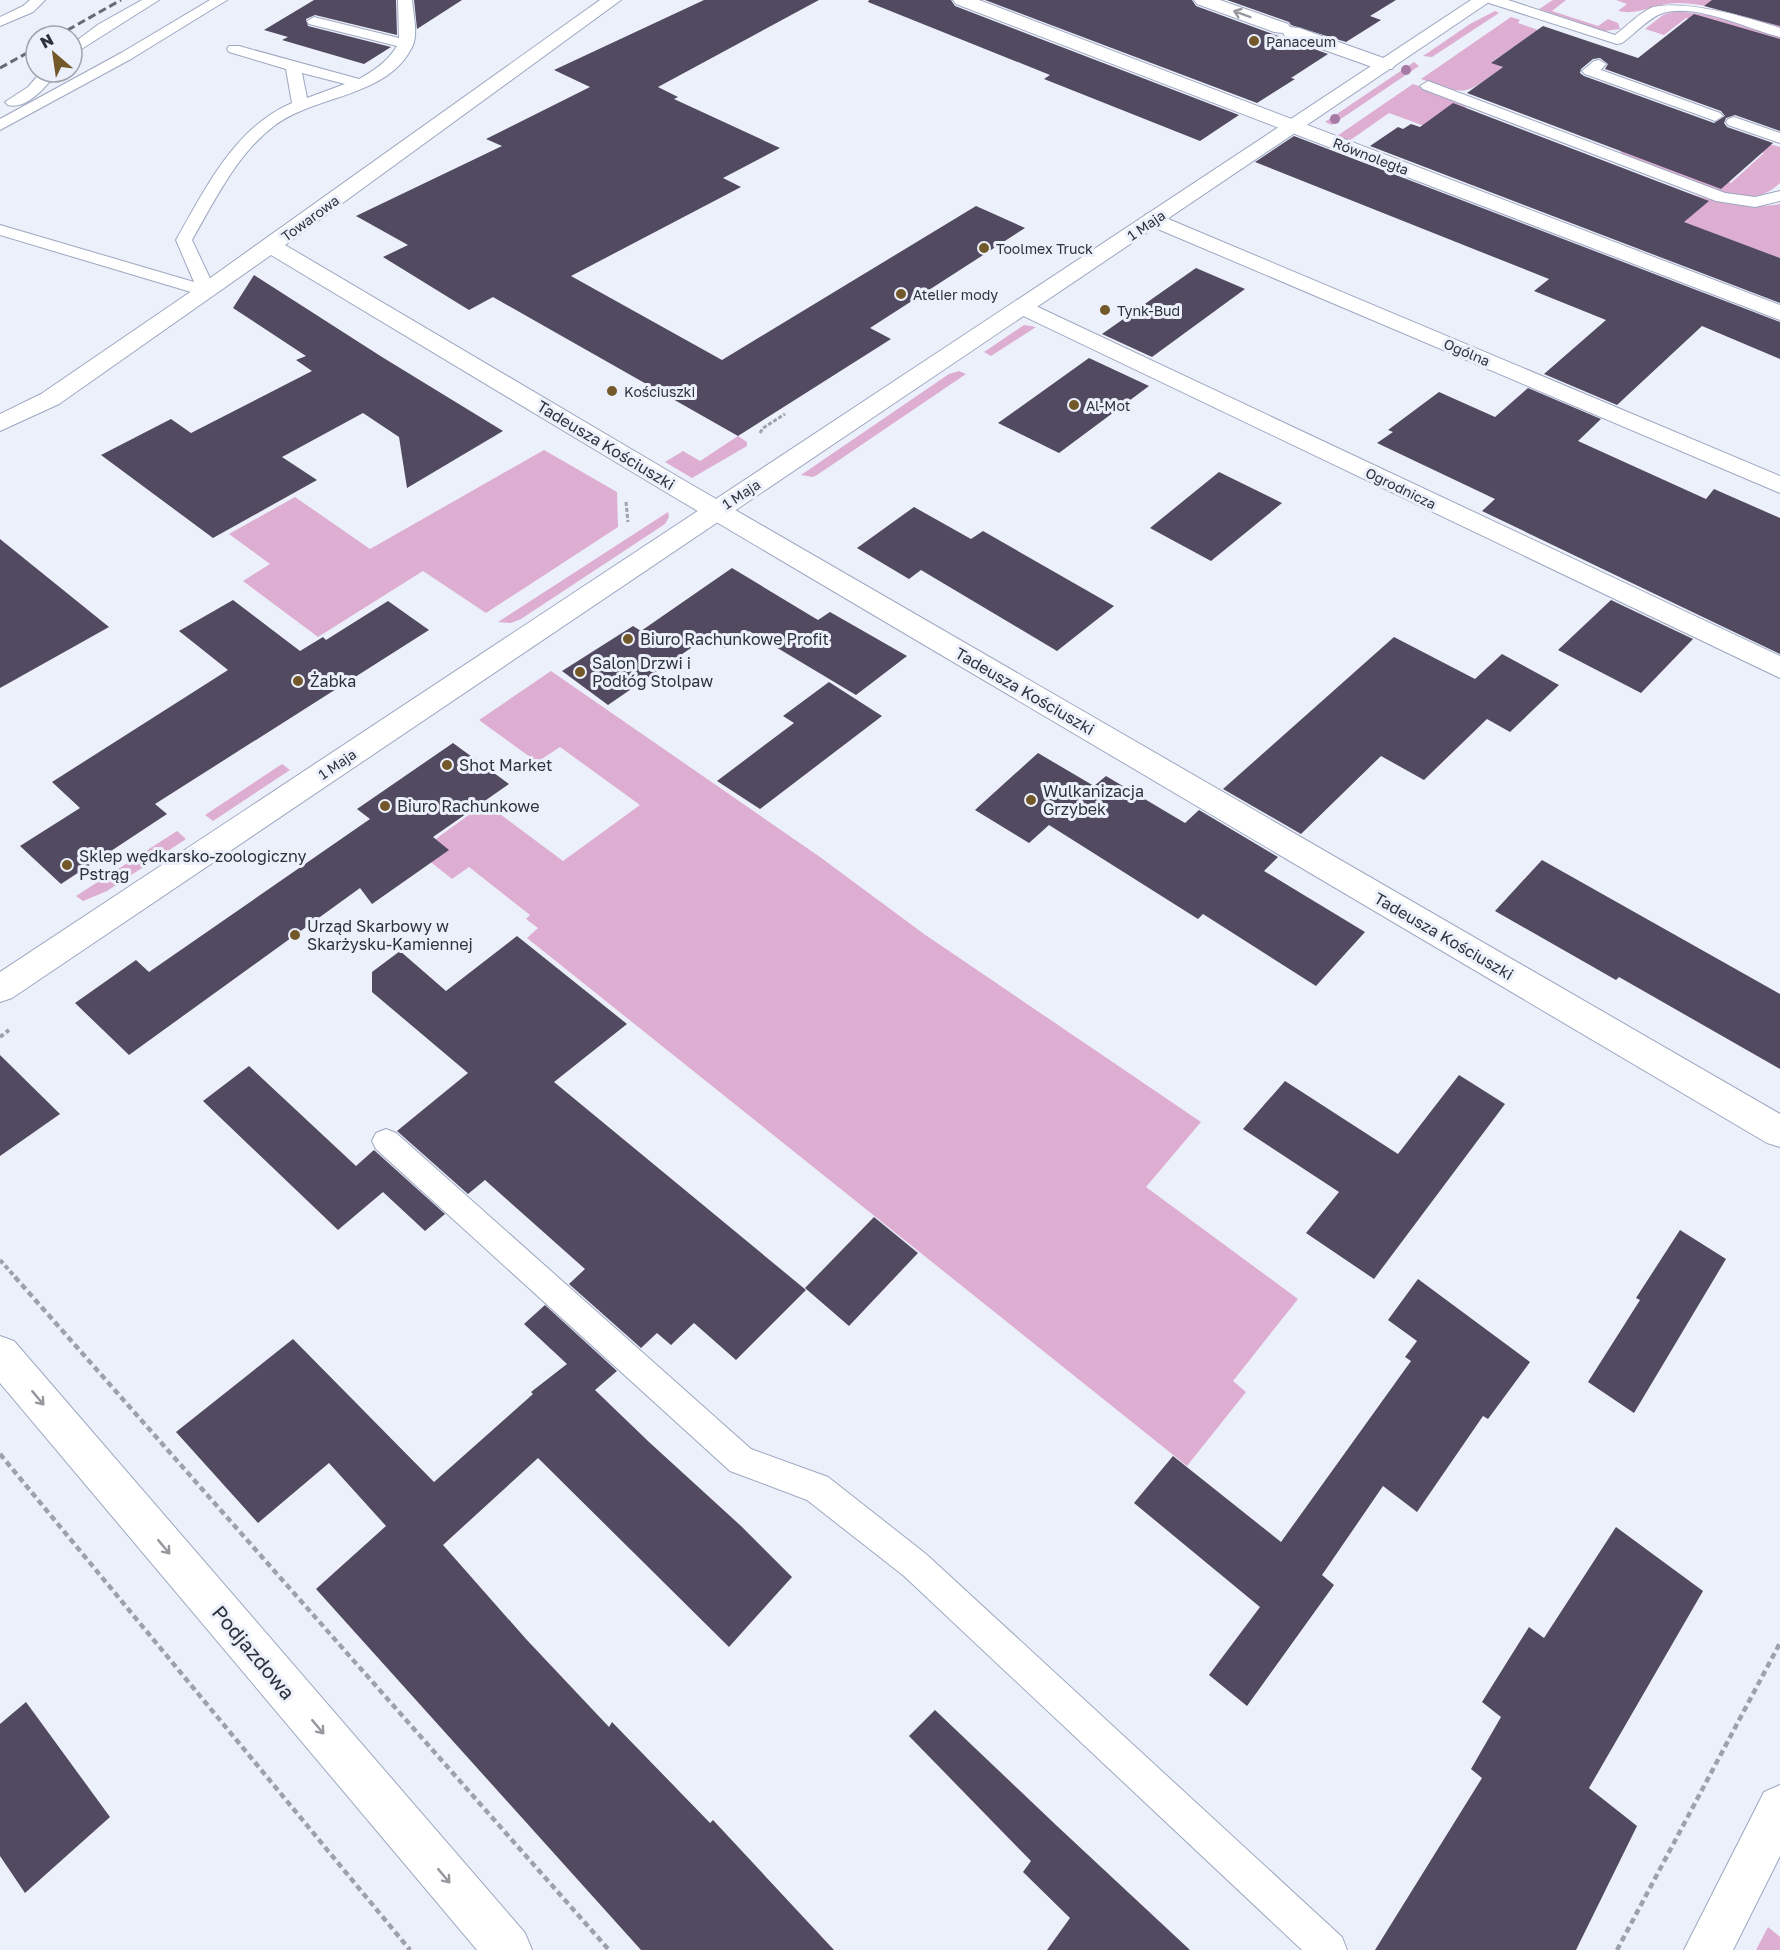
<svg xmlns="http://www.w3.org/2000/svg" width="1780" height="1950" viewBox="0 0 1780 1950" font-family="'Golos Text',sans-serif">
<rect width="100%" height="100%" fill="#ecf0fb"/>
<g fill="#deaed2">
<polygon points="1553,0 1566,0 1552,11 1598,26 1608,19 1618,23 1620,29 1604,31 1539,9"/>
<path d="M1616 0H1714L1780 21V28C1747 18 1712 3 1677 3 1655 3 1639 16 1618 11L1627 4Z"/>
<polygon points="1495,11 1499,13 1432,57 1423,56 1470,24"/>
<polygon points="1676,11 1708,15 1780,37 1780,47 1686,18 1664,35 1645,29 1663,15"/>
<path d="M1511 17 1520 20 1518 23 1538 30 1492 62 1503 67C1462 96 1469 96 1421 79Z"/>
<polygon points="1414,62 1419,66 1332,125 1325,122"/>
<polygon points="1413,84 1461,102 1471,113 1449,135 1389,113 1349,141 1337,136"/>
<path d="M1714 136 1769 144 1780 147V183C1772 190 1766 194 1756 196 1724 201 1655 167 1623 155L1618 148 1620 144 1731 183 1764 153Z"/>
<path d="M1599 159C1652 179 1723 215 1780 204V258L1581 184Z"/>
<polygon points="1024,325 1036,327 991,356 984,352"/>
<polygon points="959,371 966,374 817,475 813,477 801,475 949,374"/>
<polygon points="738,436 747,442 747,446 692,478 665,462 683,451 700,461"/>
<polygon points="544,450 617,492 618,527 486,613 423,571 318,637 243,581 270,564 229,534 295,497 370,549"/>
<polygon points="668,512 669,517 665,524 521,619 511,623 498,622"/>
<polygon points="551,671 820,857 924,934 1201,1122 1146,1187 1298,1299 1233,1381 1246,1392 1187,1466 527,938 538,928 526,919 530,915 469,867 452,879 418,852 485,803 563,861 640,805 560,747 537,762 479,720"/>
<polygon points="282,764 290,770 213,821 205,815"/>
<polygon points="177,831 186,839 107,891 83,901 76,896"/>
<polygon points="1768,1927 1780,1937 1780,1950 1756,1950"/>
</g>
<g fill="#514a60" fill-rule="evenodd">
<polygon points="314,0 396,0 397,35 315,15 306,19 308,26 391,47 364,64 282,40 288,37 264,30"/>
<polygon points="414,0 462,0 417,29"/>
<polygon points="704,0 819,0 658,87 678,97 674,99 780,148 723,178 741,187 571,276 722,360 976,206 1025,228 870,328 891,339 738,436 493,297 469,310 383,257 408,245 356,216 502,146 486,139 590,87 554,70"/>
<polygon points="869,0 951,0 955,6 1239,115 1200,141 1044,79 1050,75 868,2"/>
<polygon points="985,0 1192,0 1196,6 1328,54 1291,78 1295,79 1257,103"/>
<polygon points="1227,0 1396,0 1370,16 1381,20 1346,42 1291,25 1289,22"/>
<polygon points="1712,0 1780,0 1780,26 1704,6"/>
<path d="M1694 14 1780 39V131L1735 115 1726 118 1724 123 1727 127 1773 143 1721 189 1467 93 1503 67 1491 63 1543 26 1638 58ZM1600 58 1608 64 1605 69 1721 111 1725 116 1714 123 1584 76 1580 73 1581 69 1593 59Z"/>
<polygon points="1453,103 1709,201 1684,222 1780,258 1780,303 1370,146 1398,127 1403,129 1411,124 1420,127"/>
<polygon points="1294,136 1780,322 1780,359 1702,326 1617,405 1544,374 1606,320 1534,291 1549,279 1255,162"/>
<polygon points="1196,268 1245,289 1152,357 1102,334"/>
<polygon points="254,275 382,357 503,431 407,488 399,437 363,413 282,457 317,480 213,538 101,455 171,419 191,433 312,371 296,360 306,356 233,308"/>
<polygon points="1089,358 1149,386 1059,453 998,423"/>
<polygon points="1528,388 1601,419 1578,441 1706,499 1714,489 1780,518 1780,654 1482,511 1495,499 1377,443 1393,432 1388,430 1439,392 1495,417"/>
<polygon points="1219,472 1282,503 1211,561 1150,528"/>
<polygon points="914,507 971,539 983,531 1114,606 1057,651 921,570 909,579 857,548"/>
<polygon points="0,539 109,627 0,688"/>
<polygon points="732,568 818,620 830,612 907,656 856,695 749,631 725,648 707,637 608,705 562,671 633,626 641,631"/>
<polygon points="233,600 300,651 323,637 326,640 388,601 429,630 155,804 167,814 61,884 20,846 80,808 52,782 228,670 179,631"/>
<polygon points="1611,600 1693,639 1641,693 1558,650"/>
<polygon points="1394,637 1475,679 1502,654 1559,685 1510,732 1487,719 1424,780 1381,756 1301,834 1223,789"/>
<polygon points="829,682 882,716 760,809 717,781 794,723 783,716"/>
<polygon points="453,743 509,784 433,837 449,850 372,904 360,888 129,1055 75,1003 136,960 149,972 370,819 357,809"/>
<polygon points="1038,753 1094,786 1106,776 1185,823 1199,810 1278,857 1264,871 1365,932 1316,986 1203,914 1198,919 1049,825 1029,843 975,810"/>
<polygon points="1542,860 1780,994 1780,1069 1619,977 1616,980 1495,911"/>
<polygon points="517,936 627,1024 554,1082 806,1290 736,1360 694,1323 671,1345 657,1333 641,1348 569,1284 585,1269 485,1180 468,1194 397,1131 468,1073 372,992 372,972 400,951 446,991"/>
<polygon points="0,1055 60,1114 0,1156"/>
<polygon points="249,1066 356,1166 374,1150 445,1214 425,1231 383,1192 338,1230 203,1101"/>
<polygon points="1459,1075 1505,1104 1374,1279 1306,1233 1339,1192 1243,1129 1285,1081 1398,1154"/>
<polygon points="874,1217 918,1253 849,1326 805,1288"/>
<polygon points="1680,1230 1726,1259 1634,1413 1588,1382 1640,1300 1636,1298"/>
<polygon points="1418,1279 1530,1362 1488,1419 1483,1416 1417,1512 1383,1486 1322,1575 1334,1585 1247,1706 1209,1675 1260,1607 1134,1503 1173,1456 1281,1542 1411,1361 1405,1357 1417,1341 1388,1320"/>
<polygon points="545,1305 617,1371 595,1390 570,1366 649,1442 741,1526 792,1577 729,1647 538,1458 443,1545 526,1639 609,1727 612,1722 710,1823 713,1820 834,1950 641,1950 316,1589 386,1526 329,1463 258,1523 176,1432 293,1339 434,1482 533,1394 531,1392 567,1364 524,1324"/>
<polygon points="1616,1527 1703,1591 1589,1788 1637,1826 1576,1950 1375,1950 1482,1778 1471,1769 1501,1717 1482,1702 1529,1627 1544,1638"/>
<polygon points="26,1702 110,1817 25,1893 0,1856 0,1724"/>
<polygon points="935,1710 1057,1826 1190,1950 1047,1950 1070,1918 1023,1872 1031,1861 909,1736"/>
</g>
<g fill="none" stroke-linecap="round" stroke-linejoin="round">
<defs>
<g id="service">
<polygon points="30,0 45,0 33,12 0,26 0,17 23,6"/>
<polygon points="142,0 159,0 72,55 72,44 99,24"/>
<polygon points="210,0 227,0 131,59 0,130 0,119 121,53"/>
<path d="M398 0H412C413 13 418 33 413 45 389 98 316 94 274 126 237 154 215 200 192 240L216 291 213 295H201L0 235V225L194 282 176 240C206 188 234 128 292 103L286 69 229 52 227 49 229 46H239L359 79C375 70 387 62 397 46L309 24 307 21 314 17 399 38ZM302 73 345 84 307 98Z"/>
<path d="M1487 0H1508L1615 35C1627 26 1639 13 1653 7 1688 0 1746 17 1780 28V37C1747 29 1697 3 1663 13 1648 18 1635 34 1622 43L1617 44 1489 3Z"/>
<polygon points="1599,60 1606,64 1601,70 1720,113 1723,116 1715,121 1710,119 1585,74 1582,71 1594,61"/>
<path d="M41 72H57C47 86 27 110 8 105L5 102 28 87Z"/>
<polygon points="1428,81 1725,193 1755,197 1780,191 1780,201 1755,207 1716,201 1423,89 1420,86"/>
<polygon points="1734,117 1780,133 1780,143 1728,125 1726,122 1728,119"/>
<polygon points="386,1129 396,1133 751,1449 828,1477 926,1554 1342,1937 1347,1950 1302,1950 904,1576 807,1500 730,1471 376,1149 372,1141 376,1133"/>
</g>
<g id="minor">
<polygon points="600,0 621,0 285,245 692,485 1780,1114 1780,1147 1767,1143 674,497 271,255 59,404 0,431 0,414 41,394 199,286"/>
<polygon points="953,0 979,0 1780,305 1780,320 956,4"/>
<polygon points="1194,0 1220,0 1288,24 1290,27 1299,28 1392,61 1395,65 1392,69 1378,69 1285,36 1283,33 1274,32 1197,4"/>
<polygon points="1154,213 1780,476 1780,493 1146,224 1143,219 1146,214"/>
<polygon points="1023,300 1780,656 1780,678 1015,312 1012,307 1015,302"/>
<polygon points="0,1336 14,1341 525,1933 532,1950 477,1950 0,1383"/>
<polygon points="1780,1785 1780,1856 1733,1950 1684,1950 1764,1792"/>
</g>
<polygon id="tertiary" points="1471,0 1492,0 12,998 0,1002 0,972"/>
</defs>
<use href="#service" stroke="#9ca7c0" stroke-width="2"/>
<use href="#minor" stroke="#9ca7c0" stroke-width="2"/>
<use href="#tertiary" stroke="#9ca7c0" stroke-width="2"/>
<g stroke="#9da1ac" stroke-width="3" stroke-dasharray="4 2" stroke-linecap="butt">
<polyline points="760,433 763,428 785,414"/>
<polyline points="626,502 628,522"/>
</g>
<g stroke="#9da1ac" stroke-width="4" stroke-dasharray="4.5 3" stroke-linecap="butt">
<polyline points="0,1037 9,1030"/>
<polyline points="0,1260 16,1278"/>
</g>
<g stroke="#9da1ac" stroke-width="4.5" stroke-dasharray="6 4" stroke-linecap="butt">
<polyline points="15,1277 609,1950"/>
<polyline points="0,1454 410,1950"/>
<polyline points="1617,1950 1780,1643"/>
</g>
<use href="#service" fill="#fff" fill-rule="evenodd"/>
<use href="#minor" fill="#fff" fill-rule="evenodd"/>
<use href="#tertiary" fill="#fff" fill-rule="evenodd"/>
<g stroke="#666a75" stroke-width="3" stroke-dasharray="8 4" stroke-linecap="butt">
<polyline points="57,36 121,0"/>
<polyline points="0,68 36,48"/>
</g>
</g>
<g fill="#a57ba5">
<circle cx="1406" cy="70" r="5"/>
<circle cx="1335" cy="119" r="5"/>
</g>
<defs><path id="oneway-shaft" d="M-6 0H5M1.5-3L5.5 0L1.5 3" fill="none" stroke-width="1.6" stroke-linecap="round" stroke-linejoin="round" transform="scale(1.5)"/></defs>
<g stroke="#96989e">
<use href="#oneway-shaft" transform="translate(1242 14) rotate(-160)"/>
<use href="#oneway-shaft" transform="translate(38 1398) rotate(50)"/>
<use href="#oneway-shaft" transform="translate(164 1547) rotate(50)"/>
<use href="#oneway-shaft" transform="translate(318 1727) rotate(50)"/>
<use href="#oneway-shaft" transform="translate(444 1876) rotate(50)"/>
</g>
<g fill="#73582a" stroke="#ecf0fb" stroke-width="2">
<circle cx="1254" cy="41" r="6"/>
<circle cx="984" cy="248" r="6"/>
<circle cx="901" cy="294" r="6"/>
<circle cx="1105" cy="310" r="6"/>
<circle cx="612" cy="391" r="6"/>
<circle cx="1074" cy="405" r="6"/>
<circle cx="628" cy="639" r="6"/>
<circle cx="580" cy="672" r="6"/>
<circle cx="298" cy="681" r="6"/>
<circle cx="447" cy="765" r="6"/>
<circle cx="1031" cy="800" r="6"/>
<circle cx="385" cy="806" r="6"/>
<circle cx="67" cy="865" r="6"/>
<circle cx="295" cy="935" r="6"/>
</g>
<g text-anchor="middle" dominant-baseline="central" stroke-width="6" stroke-linejoin="round" paint-order="stroke">
<g font-size="14" fill="#2d323c" stroke="#ecf0fb" text-anchor="start">
<text x="1266" y="41">Panaceum</text>
<text x="996" y="248">Toolmex Truck</text>
<text x="913" y="294">Atelier mody</text>
<text x="1117" y="310">Tynk-Bud</text>
<text x="624" y="391">Kościuszki</text>
<text x="1086" y="405">Al-Mot</text>
</g>
<g font-size="14" fill="#2d323c" stroke="#ecf0fb">
<text transform="translate(1371 156) rotate(21)">Równoległa</text>
<text transform="translate(310 218) rotate(-36)">Towarowa</text>
<text transform="translate(1146 225) rotate(-34)">1 Maja</text>
<text transform="translate(1467 352) rotate(23)">Ogólna</text>
<text transform="translate(1401 488) rotate(26)">Ogrodnicza</text>
<text transform="translate(741 494) rotate(-33)">1 Maja</text>
<text transform="translate(337 764) rotate(-34)">1 Maja</text>
</g>
<g font-size="16" fill="#2d323c" stroke="#ecf0fb">
<text transform="translate(606 445) rotate(31)">Tadeusza Kościuszki</text>
<text transform="translate(1025 691) rotate(30)">Tadeusza Kościuszki</text>
<text transform="translate(1444 936) rotate(30)">Tadeusza Kościuszki</text>
</g>
<g font-size="16" fill="#2d323c" stroke="#ecf0fb" text-anchor="start">
<text x="640" y="639">Biuro Rachunkowe Profit</text>
<text x="592" y="663">Salon Drzwi i<tspan x="592" dy="18">Podłóg Stolpaw</tspan></text>
<text x="310" y="681">Żabka</text>
<text x="459" y="765">Shot Market</text>
<text x="1043" y="791">Wulkanizacja<tspan x="1043" dy="18">Grzybek</tspan></text>
<text x="397" y="806">Biuro Rachunkowe</text>
<text x="79" y="856">Sklep wędkarsko-zoologiczny<tspan x="79" dy="18">Pstrąg</tspan></text>
<text x="307" y="926">Urząd Skarbowy w<tspan x="307" dy="18">Skarżysku-Kamiennej</tspan></text>
</g>
<g font-size="20" fill="#2d323c" stroke="#ecf0fb">
<text transform="translate(254 1652) rotate(50)">Podjazdowa</text>
</g>
</g>
<g transform="translate(54 54) rotate(331)"><circle r="28" fill="#ecf0fb" stroke="#a0a4af" stroke-width="1.5"/>
<path d="M0-4.5L10 22L0 15L-10 22Z" fill="#73582a"/>
<text y="-9" font-size="16" font-weight="bold" text-anchor="middle" fill="#2d323c">N</text>
</g>
</svg>
